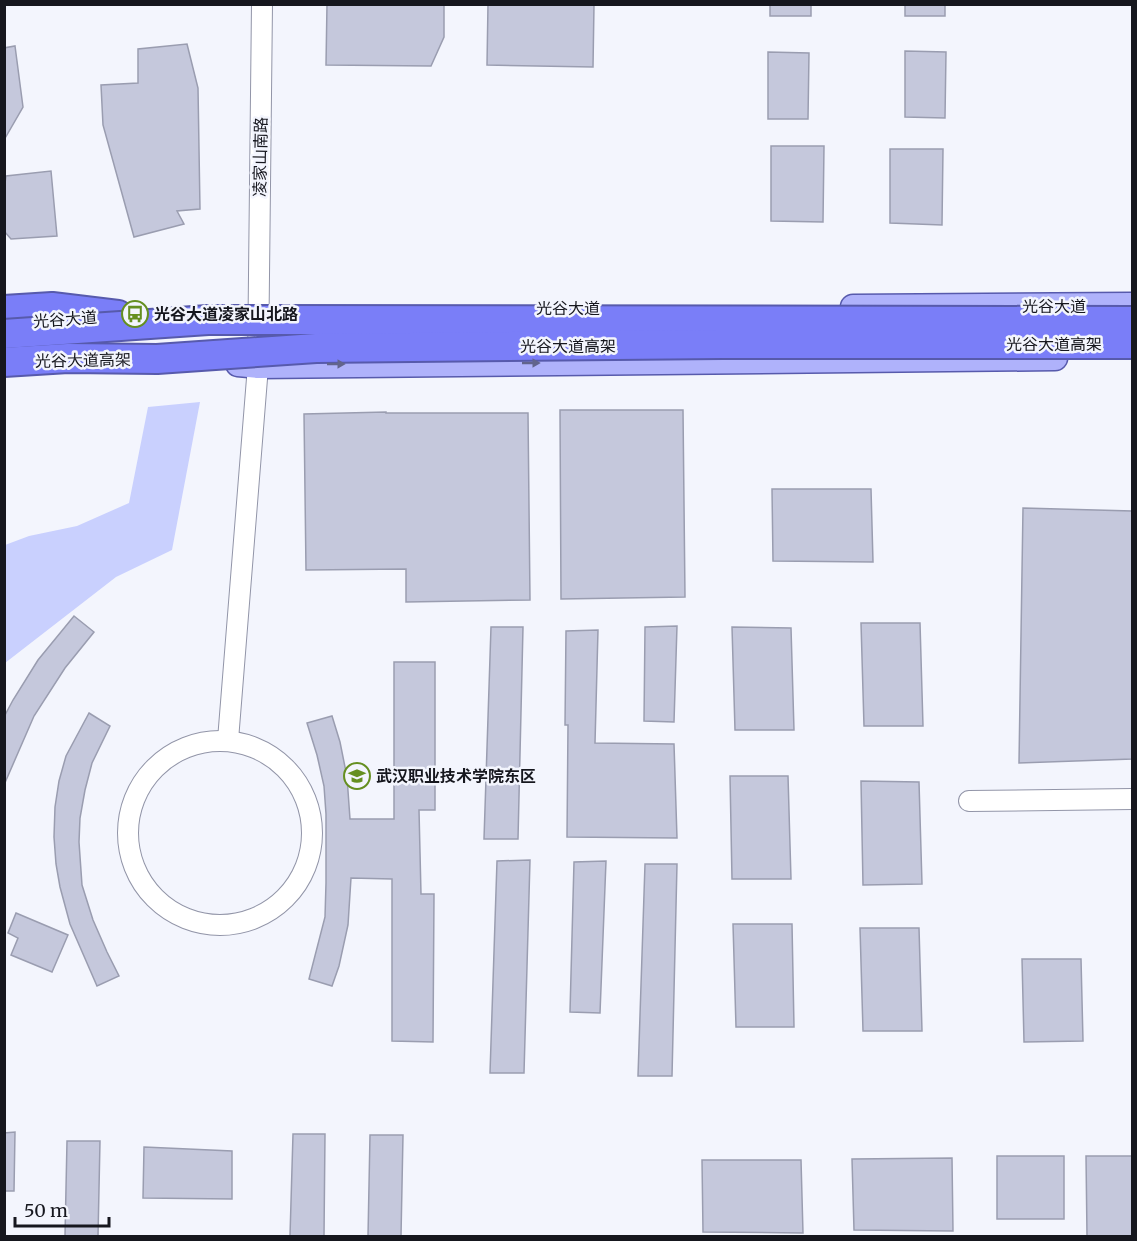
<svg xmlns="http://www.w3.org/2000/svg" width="1137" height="1241" viewBox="0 0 1137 1241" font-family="Merriweather,'Noto Sans SC',serif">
<rect width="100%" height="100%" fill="#f3f5fd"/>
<polygon fill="#c9d0fe" points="200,402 172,550 116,577 5,663 5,545 29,536 77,526 129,503 148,407"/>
<g fill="#c5c8dc" stroke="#9a9db0" stroke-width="1.5">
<polygon points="327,4 444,4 444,37 431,66 326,65"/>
<polygon points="488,4 594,5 593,67 487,65"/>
<rect x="770" y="4" width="41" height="12"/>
<rect x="905" y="4" width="40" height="12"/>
<polygon points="187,44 198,88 200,209 177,211 184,224 134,237 103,125 101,85 138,83 138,49"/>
<polygon points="15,46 23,107 4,140 4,48"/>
<polygon points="905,51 946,52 945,118 905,117"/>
<polygon points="768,52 809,53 808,119 768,119"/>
<polygon points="771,146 824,146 823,222 771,221"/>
<polygon points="890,149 943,149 942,225 890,223"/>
<polygon points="51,171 57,236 11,239 4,231 4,190 6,176"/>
<polygon points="560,410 683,410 685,597 561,599"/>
<polygon points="386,412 386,413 528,413 530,600 406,602 406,569 306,570 304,414"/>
<polygon points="772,489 871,489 873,562 773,561"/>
<polygon points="1023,508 1132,511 1132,759 1019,763"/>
<polygon points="74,616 94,632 65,668 34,716 4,785 4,717 13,700 38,660"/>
<polygon points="861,623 920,623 923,726 864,726"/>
<polygon points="677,626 674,722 644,721 645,627"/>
<polygon points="491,627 523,627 518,839 484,839"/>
<polygon points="732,627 791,628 794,730 735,730"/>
<polygon points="598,630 595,743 674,744 677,838 567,837 568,725 565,725 566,631"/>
<polygon points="394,662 435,662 435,810 419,810 421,894 434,894 433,1042 392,1041 392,879 351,878 348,925 339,966 332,986 309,979 325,917 326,883 326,814 324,786 317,755 307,723 332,716 340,742 347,777 350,819 394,819"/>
<polygon points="89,713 110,726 92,763 85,790 80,818 79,842 82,885 93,920 107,952 119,976 97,986 70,924 60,887 56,864 54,837 55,807 59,781 66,756"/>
<polygon points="730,776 788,776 791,879 732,879"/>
<polygon points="861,781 919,782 922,884 863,885"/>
<polygon points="530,860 524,1073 490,1073 497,861"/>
<polygon points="606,861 600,1013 570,1012 574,862"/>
<polygon points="645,864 677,864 672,1076 638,1076"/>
<polygon points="16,913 68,935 52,972 11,955 18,938 8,933"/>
<polygon points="733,924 792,924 794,1027 736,1027"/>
<polygon points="860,928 919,928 922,1031 863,1031"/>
<polygon points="1022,959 1081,959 1083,1041 1024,1042"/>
<polygon points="15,1132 14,1191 4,1191 4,1133"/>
<polygon points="293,1134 325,1134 324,1236 290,1236"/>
<polygon points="370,1135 403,1135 401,1236 368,1236"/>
<polygon points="67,1141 100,1141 98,1236 65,1236"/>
<polygon points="144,1147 232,1151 232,1199 143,1198"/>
<rect x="997" y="1156" width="67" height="63"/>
<polygon points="1086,1156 1132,1156 1132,1236 1087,1236"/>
<polygon points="952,1158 953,1231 854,1230 852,1159"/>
<polygon points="702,1160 801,1160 803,1233 703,1232"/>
</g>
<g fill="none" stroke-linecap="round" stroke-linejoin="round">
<defs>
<g id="minor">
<polyline points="228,740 258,366 262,4"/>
<circle cx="220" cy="833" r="92"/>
<polyline points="969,801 1132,799"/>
</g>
<g id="major">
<polyline points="853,307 1132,305"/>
<polyline points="238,364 258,366 1055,358"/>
</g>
<polyline id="highway" points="4,310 52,307 118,315"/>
</defs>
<use href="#minor" stroke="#9295a8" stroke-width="22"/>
<use href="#major" stroke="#575aac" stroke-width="27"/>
<use href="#highway" stroke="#575aac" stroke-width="32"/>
<use href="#minor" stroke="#fff" stroke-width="20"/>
<use href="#major" stroke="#afb2fb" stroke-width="24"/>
<use href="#highway" stroke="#7a7ef8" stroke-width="28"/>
<defs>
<g id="highway-bridge">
<polyline points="4,334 208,320 1132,321"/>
<polyline points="4,362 68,358 157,359 316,348 722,344 1132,344"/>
</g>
</defs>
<use href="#highway-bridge" stroke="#575aac" stroke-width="32" stroke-linecap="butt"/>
<use href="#highway-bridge" stroke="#7a7ef8" stroke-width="28"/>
</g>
<defs><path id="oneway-solid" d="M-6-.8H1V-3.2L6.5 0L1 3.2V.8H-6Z" transform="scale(1.5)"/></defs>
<g fill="#62648c">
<use href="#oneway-solid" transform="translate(531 363)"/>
<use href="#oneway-solid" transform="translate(336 364)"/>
</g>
<defs>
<symbol id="bus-ring" viewBox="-11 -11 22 22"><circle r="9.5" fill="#f3f5fd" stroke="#658f20" stroke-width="1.5"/><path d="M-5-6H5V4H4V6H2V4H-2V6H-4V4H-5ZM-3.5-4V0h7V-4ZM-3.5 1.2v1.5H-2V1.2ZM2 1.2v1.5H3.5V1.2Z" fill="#658f20"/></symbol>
<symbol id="university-ring" viewBox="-11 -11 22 22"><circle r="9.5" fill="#f3f5fd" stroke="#658f20" stroke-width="1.5"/><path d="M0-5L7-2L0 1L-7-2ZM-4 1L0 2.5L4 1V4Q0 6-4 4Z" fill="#658f20"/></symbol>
</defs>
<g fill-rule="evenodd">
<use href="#bus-ring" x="120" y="299" width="30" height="30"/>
<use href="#university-ring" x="342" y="761" width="30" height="30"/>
</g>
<g text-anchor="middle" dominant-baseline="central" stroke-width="5" stroke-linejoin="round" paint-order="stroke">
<g font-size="16" fill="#16171e" stroke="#f3f5fd">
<text transform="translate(260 157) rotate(-89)">凌家山南路</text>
<text x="1054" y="306">光谷大道</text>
<text x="568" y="308">光谷大道</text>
<text transform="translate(65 319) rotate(-4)">光谷大道</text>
<text x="1054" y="344">光谷大道高架</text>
<text x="568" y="346">光谷大道高架</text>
<text transform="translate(83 360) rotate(-1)">光谷大道高架</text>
</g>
<g font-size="16" font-weight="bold" fill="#16171e" stroke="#f3f5fd" text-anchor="start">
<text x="154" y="314">光谷大道凌家山北路</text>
<text x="376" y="776">武汉职业技术学院东区</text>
</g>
</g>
<rect width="1137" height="1241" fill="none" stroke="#16171e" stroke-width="12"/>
<path d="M15 1217v9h94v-9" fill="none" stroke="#16171e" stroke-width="3"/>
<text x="24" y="1217" font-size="18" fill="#16171e" stroke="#f3f5fd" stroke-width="4.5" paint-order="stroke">50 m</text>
</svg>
